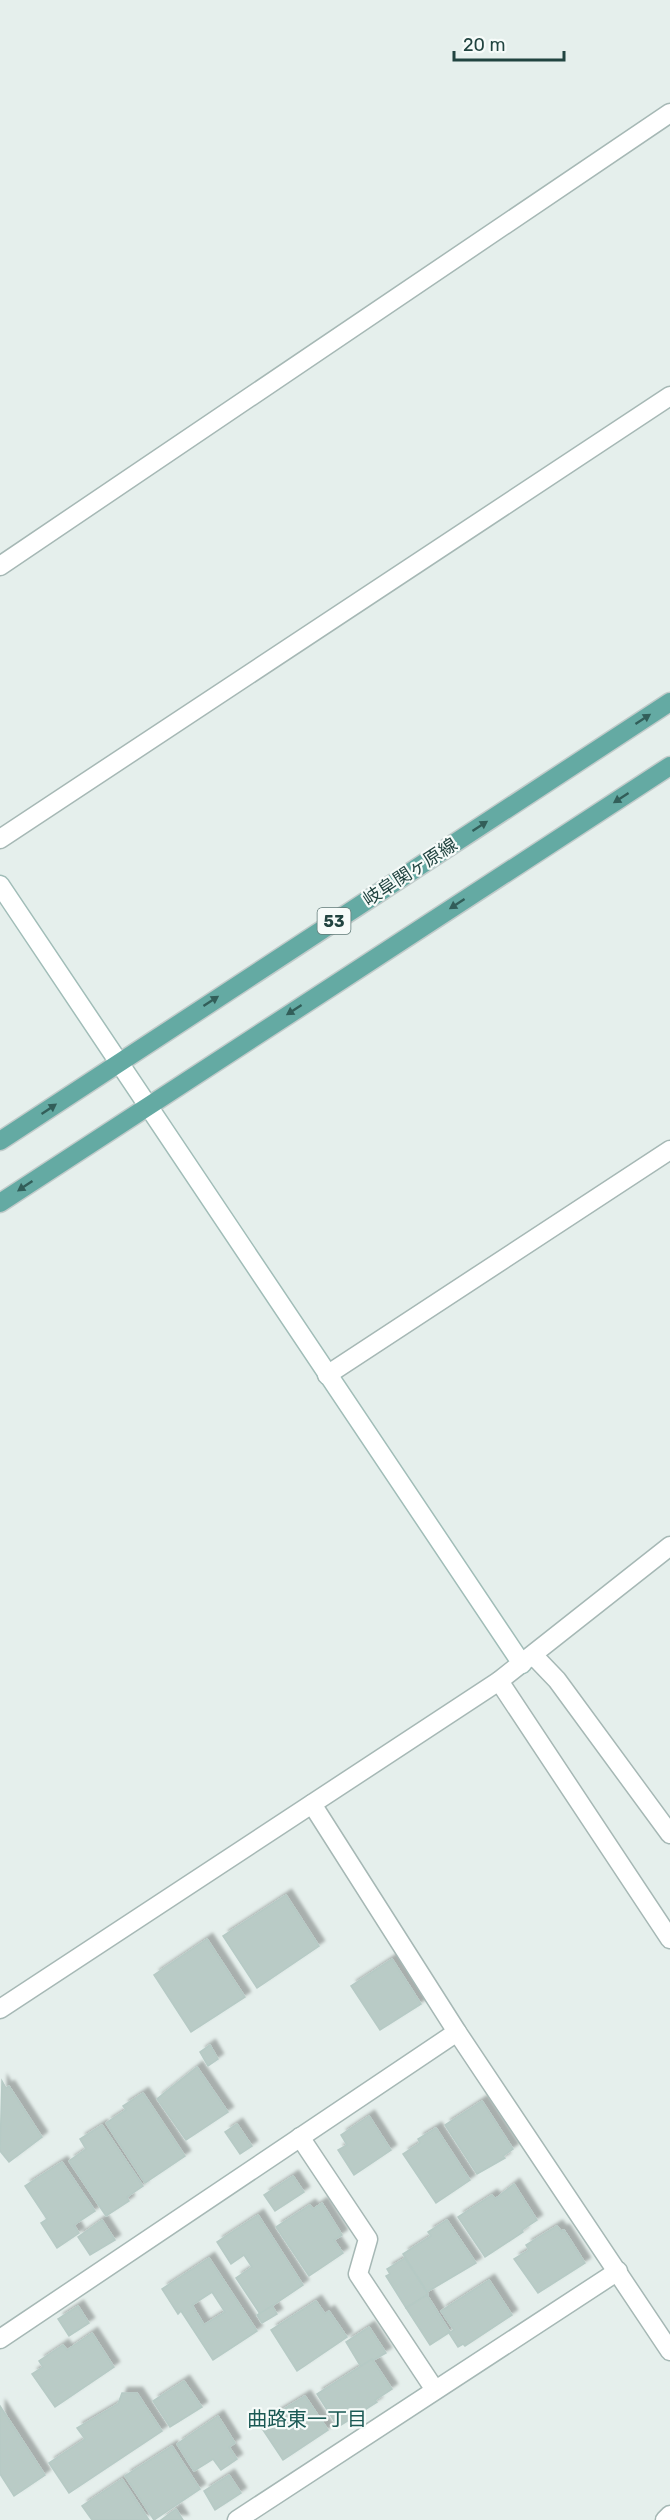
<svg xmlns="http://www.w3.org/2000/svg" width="670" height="2520" viewBox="0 0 670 2520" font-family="Rubik,'Noto Sans JP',sans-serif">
<defs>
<filter id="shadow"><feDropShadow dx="5.5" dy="-5.5" stdDeviation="1.5" flood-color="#0004"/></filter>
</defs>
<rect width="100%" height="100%" fill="#e5efec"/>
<g fill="#b9cbc6" stroke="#b6cac5" stroke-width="1.5" fill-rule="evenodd" filter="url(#shadow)">
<polygon points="286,1895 319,1946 257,1988 223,1936"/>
<polygon points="207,1939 245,1997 191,2032 154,1975"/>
<polygon points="392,1959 421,2004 380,2030 351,1986"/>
<polygon points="210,2045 218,2059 208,2066 200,2052"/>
<polygon points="197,2067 228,2112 186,2140 157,2099"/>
<polygon points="2,2081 6,2088 9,2086 42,2137 9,2162 0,2151"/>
<polygon points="143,2093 185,2156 145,2183 106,2123 126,2110 123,2106"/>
<polygon points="482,2101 513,2149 503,2156 505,2158 477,2174 445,2125"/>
<polygon points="369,2116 391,2150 354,2175 338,2150 347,2145 341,2135"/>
<polygon points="237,2124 252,2146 240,2154 225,2132"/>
<polygon points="102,2125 143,2186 127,2197 129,2201 106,2216 69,2161 86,2149 80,2139"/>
<polygon points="436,2128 470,2180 436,2203 403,2154 420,2143 418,2139"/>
<polygon points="62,2162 95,2211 74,2225 79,2233 57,2248 41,2223 47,2219 25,2186"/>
<polygon points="293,2176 304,2192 275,2211 264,2195"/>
<polygon points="514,2184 537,2220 522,2230 523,2232 485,2257 458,2217 492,2195 495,2199"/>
<polygon points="322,2203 342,2235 334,2240 343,2253 309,2276 276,2227 310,2205 313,2209"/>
<polygon points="258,2215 303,2285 260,2314 236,2278 252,2267 244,2255 231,2264 217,2242"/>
<polygon points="102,2220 115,2240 90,2255 78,2237"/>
<polygon points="447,2220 476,2263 427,2292 403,2254 431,2236 428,2232"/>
<polygon points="557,2226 561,2231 564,2230 585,2263 538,2293 514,2259 529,2250 526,2245"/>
<path d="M209 2258 257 2331 213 2360 181 2311 178 2314 162 2289ZM212 2292 225 2312 204 2325 192 2305Z"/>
<polygon points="405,2258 428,2294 406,2308 386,2276 390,2274 387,2269"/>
<polygon points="489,2280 512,2315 465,2346 463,2344 458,2347 449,2333 454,2330 441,2311"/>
<polygon points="427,2295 450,2332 430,2345 406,2308"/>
<polygon points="316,2301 325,2314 329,2311 347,2337 297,2371 271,2330"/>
<polygon points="78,2306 89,2323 69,2336 58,2319"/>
<polygon points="272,2306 277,2314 262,2323 257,2315"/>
<polygon points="369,2327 386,2353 361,2367 346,2342"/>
<polygon points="92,2333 114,2367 55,2407 32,2374 43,2367 39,2361 63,2345 67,2350"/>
<polygon points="372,2359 392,2389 375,2400 377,2402 338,2427 317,2394"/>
<polygon points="184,2381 202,2407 170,2427 153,2401"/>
<polygon points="122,2393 137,2393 162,2431 69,2493 49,2463 85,2439 77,2428 118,2404"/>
<polygon points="305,2396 328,2430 283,2460 259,2424"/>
<polygon points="0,2406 45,2475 14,2496 0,2474"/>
<polygon points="218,2416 235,2443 229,2447 237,2459 221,2470 213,2459 194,2471 177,2444"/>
<polygon points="172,2446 200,2489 154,2520 125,2476"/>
<polygon points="229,2475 241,2493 215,2510 204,2491"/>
<polygon points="122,2479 149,2520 92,2520 82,2506"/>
<polygon points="176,2509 183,2520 161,2520"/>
</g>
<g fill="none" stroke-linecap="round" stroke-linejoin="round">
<defs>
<g id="street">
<polyline points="0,566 670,113"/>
<polyline points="0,839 670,396"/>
<polyline points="327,1375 670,1150"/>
<polyline points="534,1656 557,1680 670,1834"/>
<polyline points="499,1681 670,1939"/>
<polyline points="312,1804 457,2032 670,2351"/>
<polyline points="0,2009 499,1681 670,1546"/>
<polyline points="300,2137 368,2239 358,2274 435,2390"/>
<polyline points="0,2339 457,2032"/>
<polyline points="237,2520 618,2271"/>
<polyline points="665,2520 670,2515"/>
</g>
<polyline id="secondary" points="0,885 522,1664"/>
<g id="primary">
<polyline points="0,1141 670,702"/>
<polyline points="0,1203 670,766"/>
</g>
</defs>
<use href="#street" stroke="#a6b8b5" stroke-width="21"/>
<use href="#secondary" stroke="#a1bdb8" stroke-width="21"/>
<use href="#primary" stroke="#c1cbca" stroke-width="21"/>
<use href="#street" stroke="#fff" stroke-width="18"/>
<use href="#secondary" stroke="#fff" stroke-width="18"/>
<use href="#primary" stroke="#64aaa3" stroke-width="18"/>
</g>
<defs><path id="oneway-solid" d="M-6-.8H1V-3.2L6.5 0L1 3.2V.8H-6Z" transform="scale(1.5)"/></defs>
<g fill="#325e59">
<use href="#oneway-solid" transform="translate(643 719) rotate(-33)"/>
<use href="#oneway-solid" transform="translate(621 798) rotate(147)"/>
<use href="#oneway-solid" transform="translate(480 826) rotate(-33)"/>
<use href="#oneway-solid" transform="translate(457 904) rotate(147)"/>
<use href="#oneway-solid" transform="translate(211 1001) rotate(-33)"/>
<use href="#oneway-solid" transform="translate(294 1010) rotate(147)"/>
<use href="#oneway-solid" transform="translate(49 1109) rotate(-34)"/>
<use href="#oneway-solid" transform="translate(25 1186) rotate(146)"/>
</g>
<g text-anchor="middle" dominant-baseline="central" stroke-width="4.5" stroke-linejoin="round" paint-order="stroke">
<rect fill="#f6fbf9" stroke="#617b78" stroke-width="1.5" x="317.5" y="908" width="33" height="26" rx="4.5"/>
<g font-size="16" font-weight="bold" fill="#214440">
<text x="334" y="921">53</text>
</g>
<g font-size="18" fill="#214440" stroke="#f6fbf9">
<text transform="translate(410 872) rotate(-33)">岐阜関ヶ原線</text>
</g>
<g font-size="20" fill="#1a5954" stroke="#f6fbf9">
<text x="307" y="2419">曲路東一丁目</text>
</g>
</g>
<path d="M454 51v9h110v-9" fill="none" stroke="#214440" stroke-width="3"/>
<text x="463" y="51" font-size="18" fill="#214440" stroke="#f6fbf9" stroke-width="4.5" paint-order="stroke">20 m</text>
</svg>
